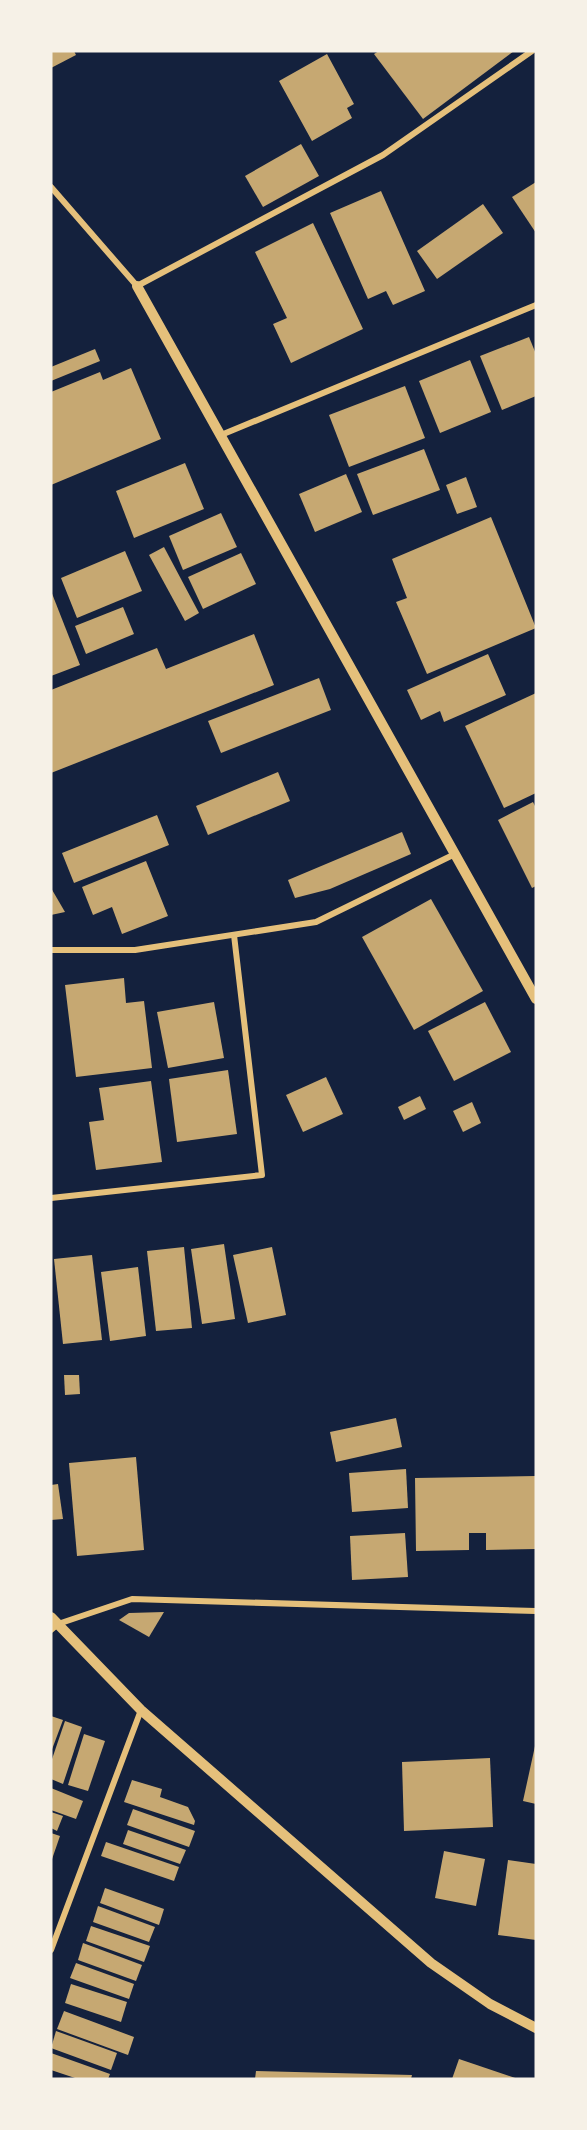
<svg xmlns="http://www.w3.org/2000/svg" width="587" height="2130" viewBox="0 0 587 2130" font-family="'Golos Text',sans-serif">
<rect width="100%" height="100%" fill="#14213d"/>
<g fill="#c6a872">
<polygon points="51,51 74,51 76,55 51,68"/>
<polygon points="379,51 514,51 423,119 374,54"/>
<polygon points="327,54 354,104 347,108 352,118 312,141 279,81"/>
<polygon points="301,144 319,176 263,207 245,176"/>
<polygon points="536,182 536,233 512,197"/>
<polygon points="381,191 425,291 393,305 386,291 368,299 330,213"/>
<polygon points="483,204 503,233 437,279 417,251"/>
<polygon points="313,223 363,329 291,363 273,324 287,318 255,252"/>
<polygon points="529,337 536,354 536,396 502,410 480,356"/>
<polygon points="95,349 100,361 51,381 51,367"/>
<polygon points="470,360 491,412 440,433 419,381"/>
<polygon points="131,368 161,439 51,485 51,392 100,372 103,380"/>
<polygon points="405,386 425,438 349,467 329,415"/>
<polygon points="424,449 440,490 373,515 357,474"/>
<polygon points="185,463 204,509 134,538 116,491"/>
<polygon points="346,474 362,512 315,532 299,494"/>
<polygon points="466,477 477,507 457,514 446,485"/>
<polygon points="221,513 237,547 183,570 169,536"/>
<polygon points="491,517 536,628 427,674 396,602 407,598 392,559"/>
<polygon points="164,547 199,613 185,621 149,555"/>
<polygon points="125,551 142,591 77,618 61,578"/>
<polygon points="241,553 256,584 203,609 188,577"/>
<polygon points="51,591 80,665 51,676"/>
<polygon points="123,607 134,634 86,654 75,626"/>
<polygon points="254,634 274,685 51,773 51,690 157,648 166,669"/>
<polygon points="488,654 506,695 444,722 440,711 421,720 407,690"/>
<polygon points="319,678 331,710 221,753 208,721"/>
<polygon points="536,693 536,793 504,808 465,726"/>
<polygon points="278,772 290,801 208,835 196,806"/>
<polygon points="533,802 536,808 536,886 532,888 498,820"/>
<polygon points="157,815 169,845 74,883 62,853"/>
<polygon points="402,832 411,854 330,889 295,898 288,880"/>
<polygon points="146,861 168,916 122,934 112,907 93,915 82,887"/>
<polygon points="51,888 65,912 51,915"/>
<polygon points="431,899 483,991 414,1030 362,937"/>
<polygon points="124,978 126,1003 144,1001 152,1068 76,1077 65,985"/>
<polygon points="214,1002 224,1058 168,1068 157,1012"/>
<polygon points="485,1002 511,1052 454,1081 428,1031"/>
<polygon points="228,1070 237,1134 177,1142 169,1079"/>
<polygon points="326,1077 343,1114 303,1132 286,1095"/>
<polygon points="151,1081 162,1162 96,1170 89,1122 104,1120 99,1088"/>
<polygon points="420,1096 426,1109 404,1120 398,1107"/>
<polygon points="472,1102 481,1123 463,1132 453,1111"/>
<polygon points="224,1244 235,1319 202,1324 191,1249"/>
<polygon points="184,1247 192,1328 156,1331 147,1251"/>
<polygon points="272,1247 286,1315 248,1323 233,1255"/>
<polygon points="92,1255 102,1340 63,1344 54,1259"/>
<polygon points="138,1267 146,1336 110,1341 101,1272"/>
<polygon points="64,1375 79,1375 80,1394 65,1395"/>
<polygon points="396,1418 402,1447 336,1462 330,1432"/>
<polygon points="136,1457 144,1550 77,1556 69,1463"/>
<polygon points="406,1469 408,1508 352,1512 349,1473"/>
<polygon points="536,1476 536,1549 486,1550 486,1533 469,1533 469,1550 416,1551 415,1478"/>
<polygon points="58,1484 63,1519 51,1520 51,1485"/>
<polygon points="405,1533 408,1577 352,1580 350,1536"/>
<polygon points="164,1612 149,1637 119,1620 129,1613"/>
<polygon points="51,1716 63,1720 51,1752"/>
<polygon points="65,1721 82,1727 63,1784 51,1779 51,1762"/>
<polygon points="84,1734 105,1741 88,1791 68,1785"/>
<polygon points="535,1746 536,1746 536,1804 523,1801"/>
<polygon points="490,1758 493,1827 404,1831 402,1762"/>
<polygon points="132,1780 162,1789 160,1797 188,1807 195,1821 194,1825 124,1802"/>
<polygon points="51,1788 83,1801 76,1819 51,1810"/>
<polygon points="133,1809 195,1831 189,1847 127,1825"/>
<polygon points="51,1812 63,1816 57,1831 51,1828"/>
<polygon points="128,1830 186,1850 180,1864 123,1844"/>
<polygon points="51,1833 60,1836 51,1862"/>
<polygon points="106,1842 179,1867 174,1881 101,1856"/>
<polygon points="444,1851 485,1859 476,1906 435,1898"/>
<polygon points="508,1860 536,1864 536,1940 498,1935"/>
<polygon points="105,1888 164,1909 159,1925 100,1903"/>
<polygon points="98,1906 155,1927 149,1942 93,1922"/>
<polygon points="91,1926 150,1946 144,1962 86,1941"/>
<polygon points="83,1943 142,1965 136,1981 78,1960"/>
<polygon points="76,1963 134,1984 129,1999 70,1978"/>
<polygon points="71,1984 127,2002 121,2022 65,2003"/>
<polygon points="64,2011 134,2037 128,2055 57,2029"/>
<polygon points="56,2031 117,2053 111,2070 51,2048"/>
<polygon points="51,2053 110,2074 108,2079 78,2079 51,2070"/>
<polygon points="459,2059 518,2079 452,2079"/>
<polygon points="256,2071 412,2075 411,2079 255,2079"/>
</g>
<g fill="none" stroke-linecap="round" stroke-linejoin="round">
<g stroke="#e5c07b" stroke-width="6">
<polyline points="51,187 137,286 383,155 532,51"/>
<polyline points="221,435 536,305"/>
<polyline points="51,950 135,950 316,922 455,854"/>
<polyline points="51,1198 262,1175 234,935"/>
<polyline points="51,1630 58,1624 132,1599 536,1611"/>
<polyline points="51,1950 141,1710"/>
</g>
<g stroke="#e5c07b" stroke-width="10">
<polyline points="137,286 536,999"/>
<polyline points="51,1617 141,1710 431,1963 490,2004 536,2028"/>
</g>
</g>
<rect width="587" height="2130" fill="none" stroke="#f6f1e7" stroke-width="105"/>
</svg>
